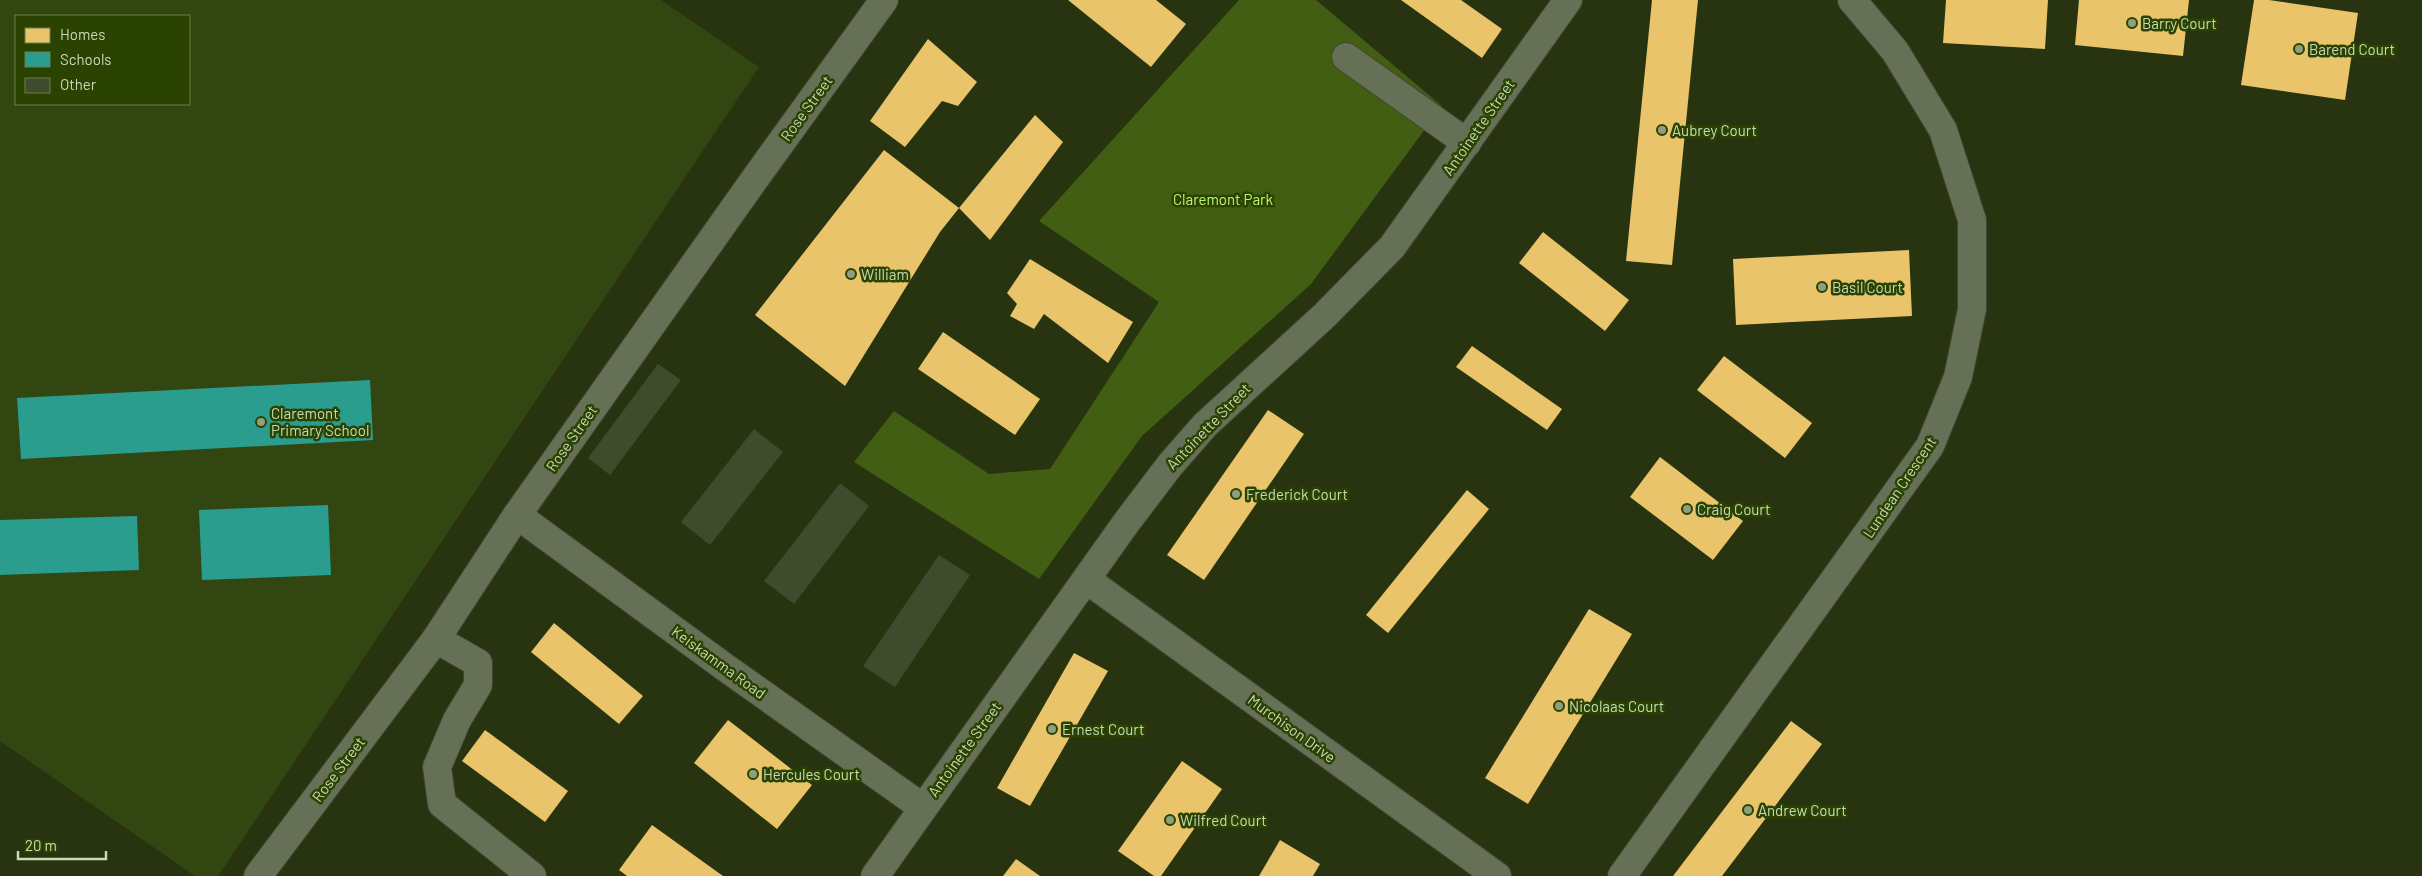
<svg xmlns="http://www.w3.org/2000/svg" width="2422" height="876" viewBox="0 0 2422 876" font-family="Barlow,sans-serif">
<rect width="100%" height="100%" fill="#27340f"/>
<path fill="#324612" fill-rule="evenodd" d="M0 0H661L759 67 218 876H195L0 741ZM16 16H189V104H16Z"/>
<polygon fill="#425e12" points="1239,0 1316,0 1442,106 1311,284 1142,436 1039,579 854,462 894,411 989,474 1050,469 1159,302 1039,221"/>
<g fill="#e9c46a">
<polygon points="1068,0 1156,0 1186,24 1151,67"/>
<polygon points="1401,0 1461,0 1502,29 1482,58"/>
<polygon points="1652,0 1698,0 1672,265 1626,261"/>
<polygon points="1946,0 2048,0 2045,49 1943,43"/>
<polygon points="2079,0 2189,0 2183,56 2075,45"/>
<polygon points="2254,0 2269,0 2358,13 2345,100 2241,85"/>
<polygon points="928,39 977,82 958,106 942,101 905,147 870,121"/>
<polygon points="1035,115 1063,142 990,240 959,208"/>
<polygon points="884,150 959,208 940,232 845,386 755,315"/>
<polygon points="1543,232 1629,300 1605,331 1519,263"/>
<polygon points="1909,250 1912,316 1736,325 1733,259"/>
<polygon points="1030,259 1133,322 1108,363 1044,314 1034,329 1010,316 1017,304 1007,293"/>
<polygon points="943,332 1040,399 1015,435 918,369"/>
<polygon points="1472,346 1562,409 1547,430 1456,367"/>
<polygon points="1724,356 1812,423 1785,458 1697,390"/>
<polygon points="1268,410 1304,434 1204,580 1167,555"/>
<polygon points="1660,457 1743,521 1713,560 1630,497"/>
<polygon points="1467,490 1489,509 1388,633 1366,615"/>
<polygon points="1589,609 1632,634 1528,804 1485,778"/>
<polygon points="554,623 643,696 619,724 531,652"/>
<polygon points="1074,653 1108,671 1030,806 997,788"/>
<polygon points="728,720 812,785 777,829 694,763"/>
<polygon points="1791,721 1822,744 1722,876 1673,876"/>
<polygon points="485,730 568,791 545,822 462,761"/>
<polygon points="1182,761 1222,789 1161,876 1154,876 1118,851"/>
<polygon points="652,825 723,876 627,876 619,870"/>
<polygon points="1280,840 1320,864 1313,876 1259,876"/>
<polygon points="1016,859 1040,876 1003,876"/>
</g>
<g fill="#2a9d8f">
<polygon points="370,380 373,440 21,459 17,398"/>
<polygon points="328,505 331,575 202,580 199,510"/>
<polygon points="137,516 139,570 0,575 0,520"/>
</g>
<g fill="#404b2e">
<polygon points="658,364 681,380 610,475 588,458"/>
<polygon points="754,429 783,452 710,545 681,522"/>
<polygon points="840,483 869,506 794,604 764,581"/>
<polygon points="939,555 970,575 895,687 863,666"/>
</g>
<g fill="none" stroke-linecap="round" stroke-linejoin="round">
<defs>
<g id="minor">
<polyline points="1346,57 1467,143"/>
<polyline points="517,515 726,668 922,807"/>
<polyline points="1087,580 1497,876"/>
<polyline points="436,639 478,663 478,685 457,720 437,767 442,804 532,876"/>
<polyline points="258,876 436,639 517,515 754,180 884,0"/>
<polyline points="875,876 1126,523 1170,465 1205,425 1324,316 1392,247 1568,0"/>
<polyline points="1622,876 1930,446 1958,377 1972,309 1972,220 1943,130 1895,51 1852,0"/>
</g>
</defs>
<use href="#minor" stroke="#3d462e" stroke-width="30"/>
<use href="#minor" stroke="#657056" stroke-width="28"/>
</g>
<g fill="#909f7d" stroke="#2b4300" stroke-width="2">
<circle cx="2132" cy="23" r="5"/>
<circle cx="2299" cy="49" r="5"/>
<circle cx="1662" cy="130" r="5"/>
<circle cx="851" cy="274" r="5"/>
<circle cx="1822" cy="287" r="5"/>
<circle cx="261" cy="422" r="5"/>
<circle cx="1236" cy="494" r="5"/>
<circle cx="1687" cy="509" r="5"/>
<circle cx="1559" cy="706" r="5"/>
<circle cx="1052" cy="729" r="5"/>
<circle cx="753" cy="774" r="5"/>
<circle cx="1748" cy="810" r="5"/>
<circle cx="1170" cy="820" r="5"/>
</g>
<g text-anchor="middle" dominant-baseline="central" stroke-width="5" stroke-linejoin="round" paint-order="stroke">
<g font-size="15" fill="#c9d9b8" stroke="#2b4300" text-anchor="start">
<text x="2142" y="23">Barry Court</text>
<text x="2309" y="49">Barend Court</text>
<text x="1672" y="130">Aubrey Court</text>
<text x="861" y="274">William</text>
<text x="1832" y="287">Basil Court</text>
<text x="271" y="413">Claremont<tspan x="271" dy="17">Primary School</tspan></text>
<text x="1246" y="494">Frederick Court</text>
<text x="1697" y="509">Craig Court</text>
<text x="1569" y="706">Nicolaas Court</text>
<text x="1062" y="729">Ernest Court</text>
<text x="763" y="774">Hercules Court</text>
<text x="1758" y="810">Andrew Court</text>
<text x="1180" y="820">Wilfred Court</text>
</g>
<g font-size="15" fill="#c9d9b8" stroke="#2b4300">
<text transform="translate(806 108) rotate(-54)">Rose Street</text>
<text transform="translate(1478 127) rotate(-55)">Antoinette Street</text>
<text transform="translate(1208 426) rotate(-46)">Antoinette Street</text>
<text transform="translate(571 438) rotate(-55)">Rose Street</text>
<text transform="translate(1899 487) rotate(-56)">Lundean Crescent</text>
<text transform="translate(719 662) rotate(36)">Keiskamma Road</text>
<text transform="translate(1292 728) rotate(36)">Murchison Drive</text>
<text transform="translate(964 749) rotate(-54)">Antoinette Street</text>
<text transform="translate(338 769) rotate(-53)">Rose Street</text>
</g>
<g font-size="15" fill="#bef574" stroke="#2b4300">
<text x="1223" y="199">Claremont Park</text>
</g>
</g>
<rect x="15" y="15" width="175" height="90" fill="#2b4300" stroke="#6a7f4a"/>
<rect x="25" y="28" width="25" height="15" fill="#e9c46a" stroke="#6a7f4a"/>
<text x="60" y="40" font-size="15" fill="#c9d9b8">Homes</text>
<rect x="25" y="52" width="25" height="15" fill="#2a9d8f" stroke="#6a7f4a"/>
<text x="60" y="65" font-size="15" fill="#c9d9b8">Schools</text>
<rect x="25" y="78" width="25" height="15" fill="#404b2e" stroke="#6a7f4a"/>
<text x="60" y="90" font-size="15" fill="#c9d9b8">Other</text>
<path d="M18 851v8h88v-8" fill="none" stroke="#c9d9b8" stroke-width="2.5"/>
<text x="25" y="851" font-size="15" fill="#c9d9b8" stroke="#2b4300" stroke-width="4" paint-order="stroke">20 m</text>
</svg>
